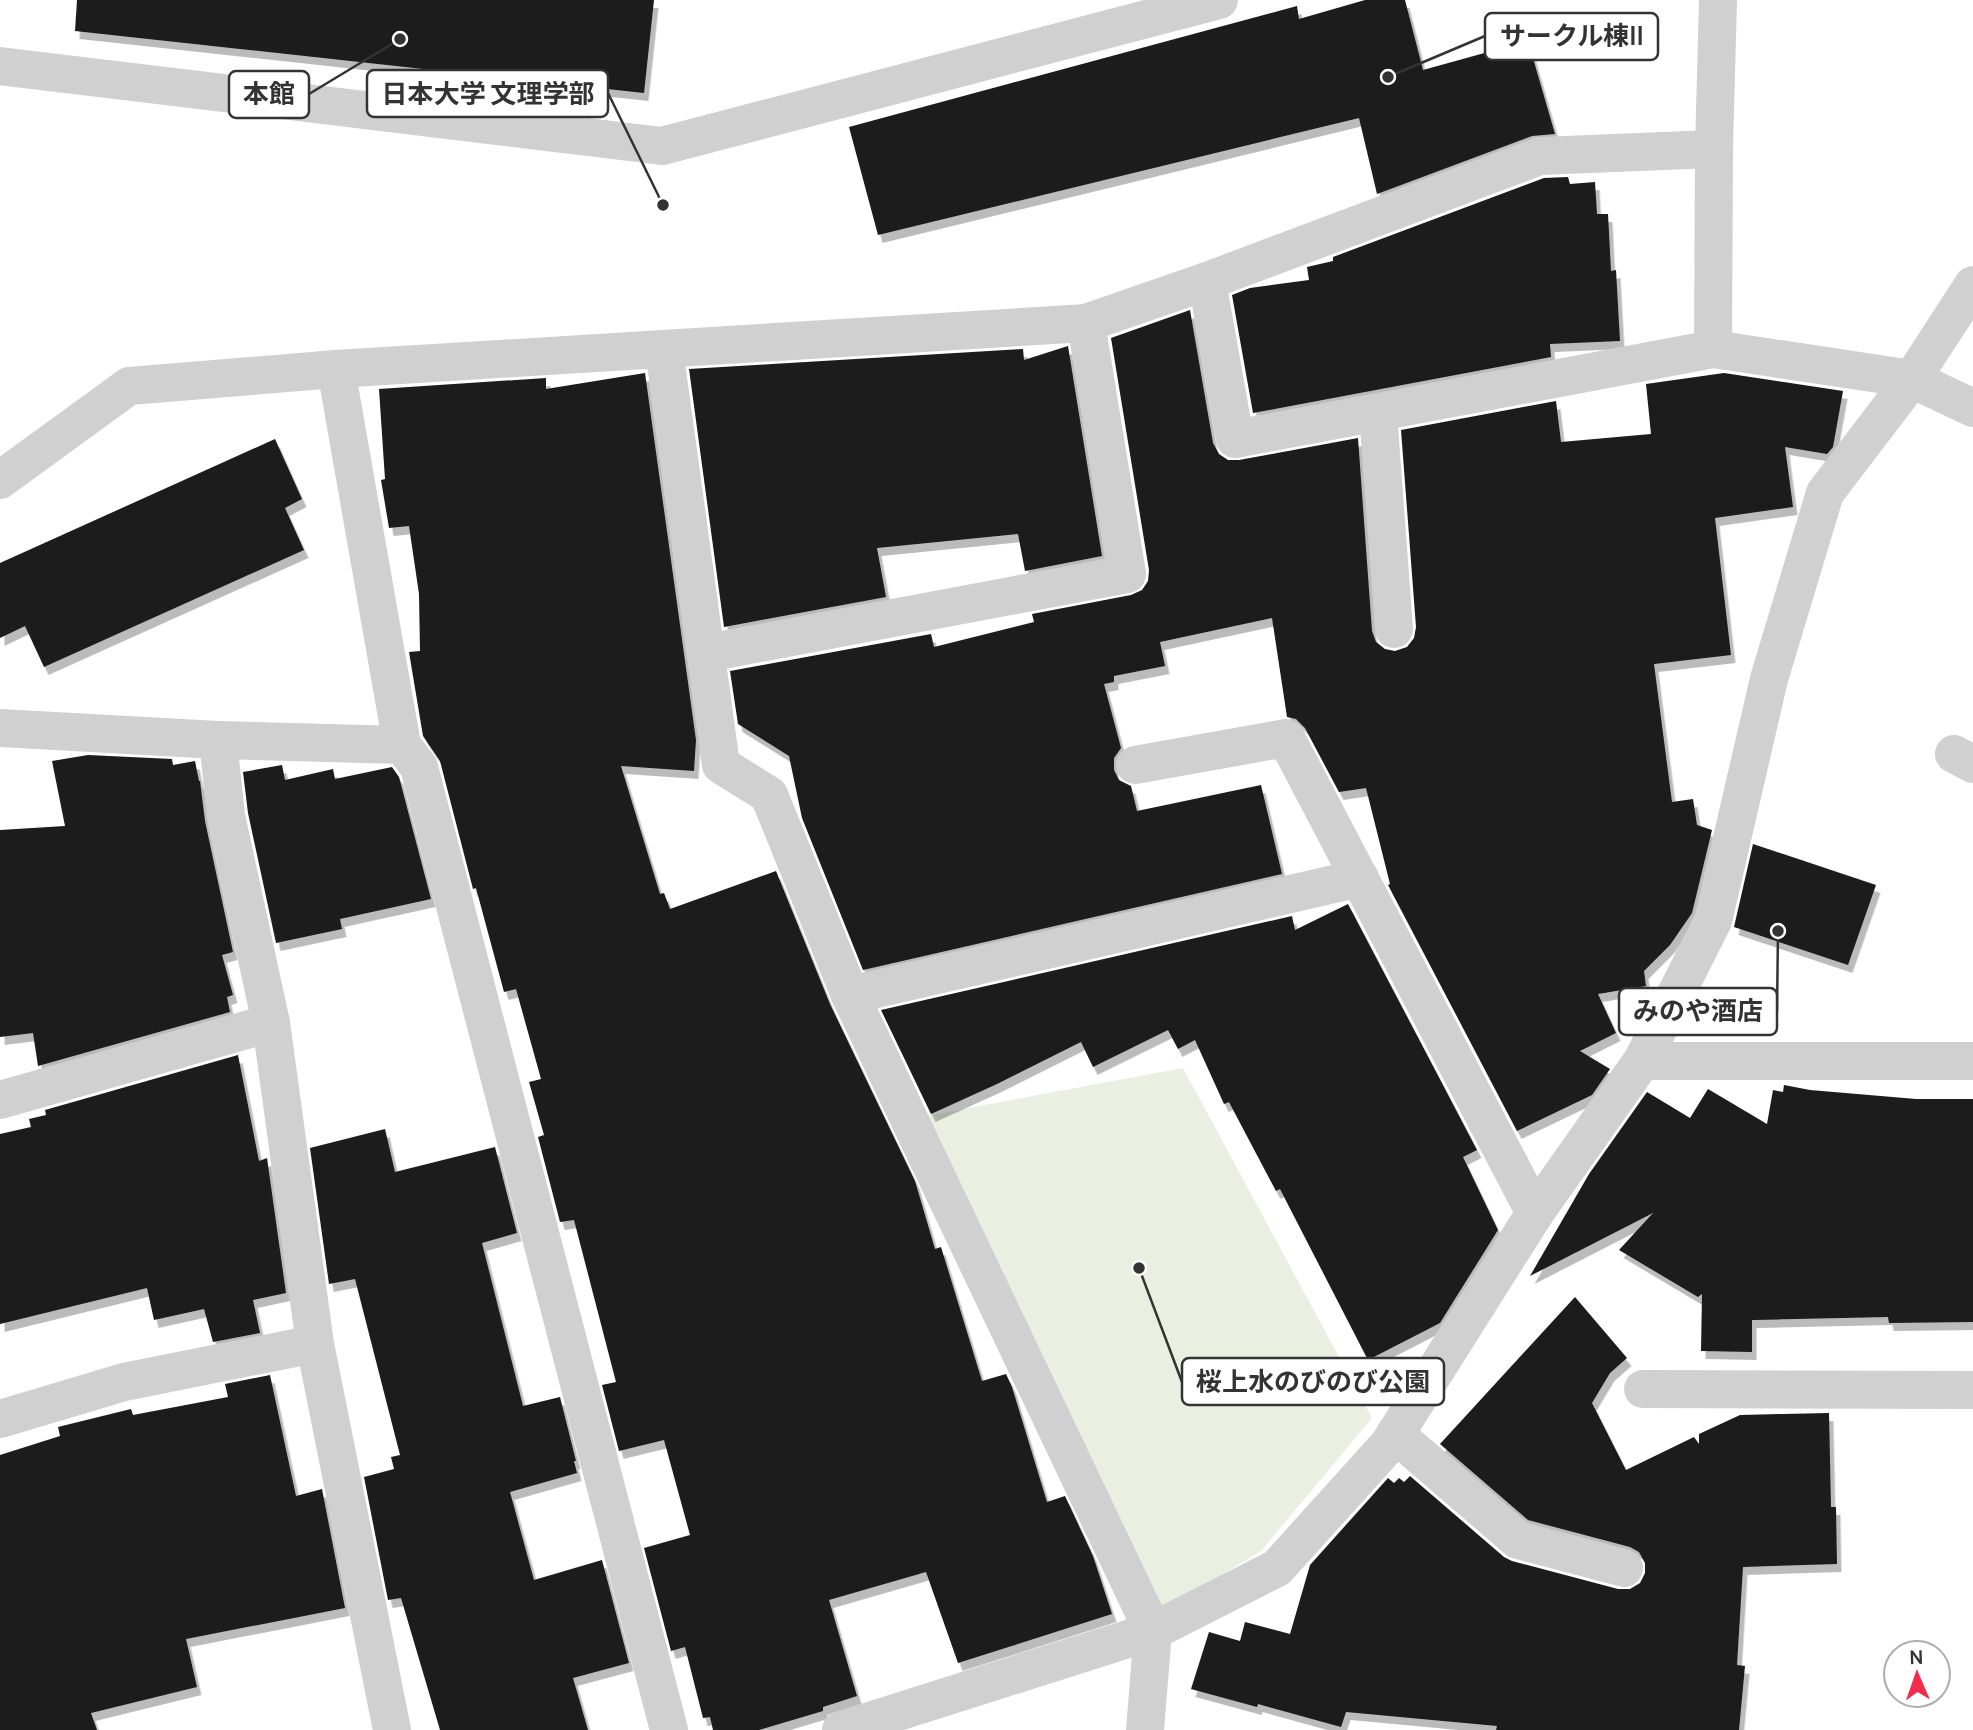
<svg xmlns="http://www.w3.org/2000/svg" width="1973" height="1730" viewBox="0 0 1973 1730" font-family="Manrope,'Noto Sans JP',sans-serif">
<defs>
<filter id="shadow"><feDropShadow dx="4.5" dy="8" stdDeviation="0" flood-color="#0004"/></filter>
</defs>
<rect width="100%" height="100%" fill="#fff"/>
<polygon fill="#eaf0e1" points="1183,1068 1372,1418 1261,1551 1159,1613 920,1117"/>
<g fill="#1a1a1a" filter="url(#shadow)">
<polygon points="77,0 654,0 644,93 75,31"/>
<polygon points="1365,0 1405,0 1423,70 1528,41 1555,134 1532,136 1377,194 1359,118 878,235 849,127 1297,6 1299,19"/>
<polygon points="1568,177 1570,184 1595,182 1597,214 1608,214 1611,271 1616,270 1620,341 1550,344 1551,357 1253,413 1232,295 1250,288 1309,280 1307,267 1333,261 1333,257 1544,178"/>
<polygon points="1190,310 1213,443 1219,454 1228,460 1239,460 1358,438 1372,631 1376,642 1385,649 1395,651 1407,647 1414,638 1416,627 1401,430 1556,401 1561,442 1651,434 1646,384 1724,373 1843,391 1833,447 1827,454 1785,447 1793,507 1715,518 1731,655 1654,664 1672,802 1693,799 1697,825 1712,830 1692,913 1670,945 1644,971 1646,986 1598,994 1616,1033 1580,1051 1610,1069 1592,1095 1517,1131 1388,885 1390,884 1366,788 1339,792 1305,728 1296,719 1287,717 1272,618 1160,642 1165,666 1114,676 1114,682 1104,684 1121,748 1114,758 1114,770 1119,780 1131,786 1137,811 1261,785 1282,874 863,970 802,818 789,756 738,724 730,671 931,634 934,647 1034,622 1032,614 1131,595 1142,590 1148,581 1149,570 1111,338"/>
<polygon points="1068,346 1102,556 1025,571 1018,534 877,548 886,597 724,627 689,369 1023,349 1024,360"/>
<polygon points="645,373 696,740 694,771 621,766 660,894 664,893 670,909 776,871 830,1004 915,1181 935,1249 941,1247 982,1381 1006,1374 1012,1387 1047,1502 1065,1496 1093,1556 1112,1614 958,1663 926,1572 829,1600 857,1696 823,1707 823,1711 759,1730 713,1730 710,1717 703,1718 685,1647 671,1651 644,1548 690,1535 664,1440 619,1451 602,1385 616,1382 574,1220 560,1222 538,1137 544,1135 529,1082 541,1079 516,989 504,992 476,888 473,889 440,761 423,736 409,652 420,651 419,594 409,526 389,528 381,480 385,479 379,389 546,378 546,389"/>
<polygon points="275,439 302,499 285,508 304,550 44,667 25,626 0,638 0,563"/>
<polygon points="88,755 172,759 173,765 195,761 199,781 200,781 205,821 233,952 222,955 233,995 227,997 230,1012 38,1066 33,1033 0,1037 0,830 65,826 52,761"/>
<polygon points="282,765 285,780 333,769 335,779 392,767 399,777 431,899 340,919 342,929 276,943 248,813 243,772"/>
<polygon points="1753,844 1876,885 1848,965 1734,927"/>
<polygon points="1348,904 1477,1150 1463,1157 1498,1230 1440,1323 1368,1360 1280,1189 1276,1191 1229,1102 1224,1104 1195,1040 1178,1049 1168,1030 1093,1067 1081,1042 997,1084 931,1114 881,1010 1292,916 1295,930"/>
<polygon points="238,1055 259,1161 267,1158 286,1293 253,1300 260,1333 213,1342 204,1309 154,1320 147,1288 0,1324 0,1134 31,1127 29,1119 46,1115 45,1110"/>
<polygon points="1784,1085 1810,1090 1916,1099 1973,1099 1973,1322 1889,1323 1888,1317 1752,1320 1752,1352 1701,1351 1702,1294 1698,1297 1619,1250 1653,1213 1530,1276 1589,1174 1647,1092 1690,1118 1708,1089 1767,1124 1773,1090 1783,1092"/>
<polygon points="385,1129 395,1172 495,1147 517,1233 482,1243 523,1406 560,1397 576,1461 574,1461 577,1473 510,1492 534,1580 602,1560 629,1663 573,1678 588,1730 440,1730 401,1598 388,1600 364,1477 394,1469 391,1457 400,1455 355,1279 329,1284 310,1148"/>
<polygon points="1575,1297 1627,1358 1610,1373 1592,1403 1626,1470 1694,1437 1699,1444 1699,1434 1740,1415 1829,1413 1831,1507 1836,1507 1837,1564 1743,1567 1737,1665 1745,1666 1739,1730 1496,1730 1497,1726 1346,1712 1341,1727 1258,1704 1257,1707 1191,1689 1209,1632 1240,1641 1245,1622 1290,1634 1310,1565 1388,1478 1394,1483 1399,1478 1404,1482 1410,1476 1504,1557 1512,1561 1618,1589 1630,1589 1640,1583 1645,1573 1645,1563 1639,1552 1630,1547 1528,1520 1440,1444"/>
<polygon points="270,1375 296,1496 322,1489 345,1608 186,1639 197,1687 91,1713 97,1730 0,1730 0,1455 60,1436 58,1427 131,1409 133,1415 228,1397 225,1384"/>
</g>
<g fill="none" stroke-linecap="round" stroke-linejoin="round">
<g stroke="#d0d0d0" stroke-width="38">
<polyline points="0,66 662,146 1219,0"/>
<polyline points="1207,281 1235,439 1713,349 1912,379 1973,408"/>
<polyline points="664,349 721,765 769,795 850,995 1153,1631 1145,1730"/>
<polyline points="1713,349 1714,149 1718,0"/>
<polyline points="336,369 402,745"/>
<polyline points="1378,413 1394,629"/>
<polyline points="0,480 129,386 336,369 1086,323 1207,281 1540,156 1714,149"/>
<polyline points="707,653 1127,574 1086,323"/>
<polyline points="0,728 218,740 402,745 419,767 669,1730"/>
<polyline points="1954,754 1973,764"/>
<polyline points="1135,765 1286,738 1535,1213"/>
<polyline points="850,995 1360,878"/>
<polyline points="1642,1061 1973,1061"/>
<polyline points="0,1100 271,1023"/>
<polyline points="315,1344 392,1730"/>
<polyline points="1643,1389 1973,1390"/>
<polyline points="0,1419 124,1382 315,1344 271,1023 226,816 218,740"/>
<polyline points="1395,1434 1518,1540 1624,1568"/>
<polyline points="841,1730 1153,1631 1277,1568 1389,1444 1535,1213 1642,1061 1713,921 1769,679 1825,493 1912,379 1973,285"/>
</g>
</g>
<path fill="none" stroke="#333" stroke-width="2.5" d="M1388 77L1485 36M663 205L608 93M400 39L309 94M1778 931L1777 1011M1139 1268L1182 1382"/>
<g fill="#333" stroke="#fff" stroke-width="2.5">
<circle cx="1388" cy="77" r="7"/>
<circle cx="663" cy="205" r="7"/>
<circle cx="400" cy="39" r="7"/>
<circle cx="1778" cy="931" r="7"/>
<circle cx="1139" cy="1268" r="7"/>
</g>
<g fill="#fff" stroke="#333" stroke-width="2.5">
<rect x="1485" y="13" width="173" height="47" rx="7"/>
<rect x="367" y="70" width="241" height="47" rx="7"/>
<rect x="229" y="71" width="80" height="47" rx="7"/>
<rect x="1619" y="988" width="158" height="47" rx="7"/>
<rect x="1182" y="1358" width="262" height="47" rx="7"/>
</g>
<g font-size="26" text-anchor="middle" font-weight="bold" fill="#333">
<text x="1572" y="45">サークル棟II</text>
<text x="488" y="103">日本大学 文理学部</text>
<text x="269" y="103">本館</text>
<text x="1698" y="1020">みのや酒店</text>
<text x="1313" y="1391">桜上水のびのび公園</text>
</g>
<g transform="translate(1917 1674) rotate(358)"><circle r="33" fill="#ffffff" stroke="#adadad" stroke-width="2"/>
<path d="M0-5L12 26L0 18L-12 26Z" fill="#f32b4c"/>
<text y="-10" font-size="19" font-weight="bold" text-anchor="middle" fill="#333333">N</text>
</g>
</svg>
